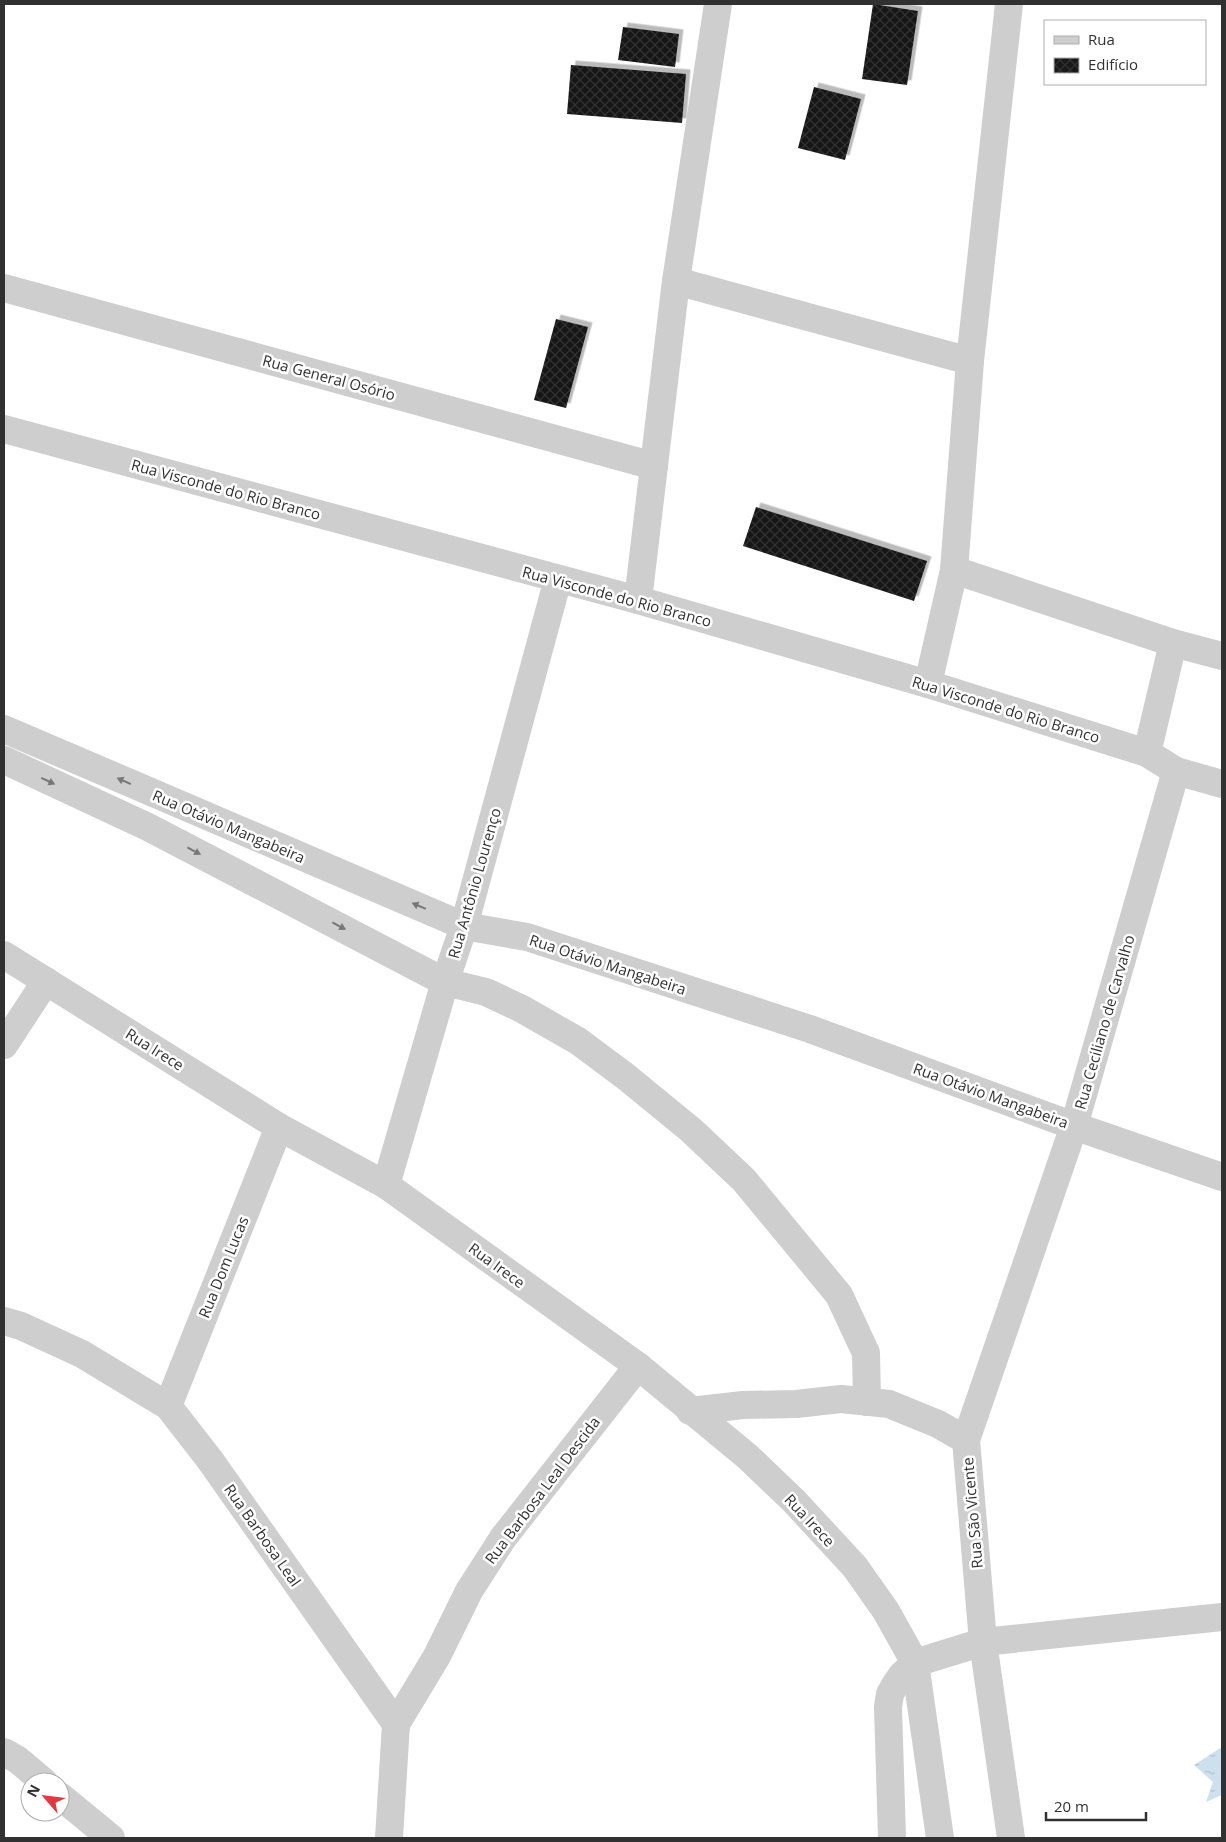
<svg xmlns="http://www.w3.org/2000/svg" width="1226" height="1842" viewBox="0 0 1226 1842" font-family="'Open Sans',sans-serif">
<defs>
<pattern id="water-ripples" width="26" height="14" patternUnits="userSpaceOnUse" patternTransform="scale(1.25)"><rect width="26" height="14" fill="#cde0ed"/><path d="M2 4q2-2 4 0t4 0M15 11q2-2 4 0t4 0" fill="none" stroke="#b0c1cc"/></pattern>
<pattern id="building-cross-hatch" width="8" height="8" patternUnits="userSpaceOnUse" patternTransform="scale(1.25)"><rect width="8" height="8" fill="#181818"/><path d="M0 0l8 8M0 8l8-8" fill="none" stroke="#313131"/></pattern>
<filter id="shadow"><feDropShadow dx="4.5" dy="-4.5" stdDeviation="0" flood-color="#0004"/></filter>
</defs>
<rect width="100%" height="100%" fill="#fff"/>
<polygon fill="url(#water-ripples)" points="1222,1747 1222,1795 1206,1802 1213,1782 1194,1765"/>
<g fill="url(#building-cross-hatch)" filter="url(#shadow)">
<polygon points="873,4 918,11 907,85 862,79"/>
<polygon points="623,27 679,34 675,67 618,60"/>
<polygon points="571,65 686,74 682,123 567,114"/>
<polygon points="814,87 861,99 845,160 798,148"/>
<polygon points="556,319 588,327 566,408 534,400"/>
<polygon points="756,507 927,561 914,601 743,546"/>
</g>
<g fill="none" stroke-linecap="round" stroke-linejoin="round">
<g stroke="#cecece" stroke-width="28">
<polyline points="676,281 970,361"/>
<polyline points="4,288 654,466"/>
<polyline points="4,429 638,600 928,684 1147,753 1176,771 1222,784"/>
<polyline points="954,570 1173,643 1222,656"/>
<polyline points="638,600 676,281 718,4"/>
<polyline points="928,684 954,570 970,361 1009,4"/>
<polyline points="4,729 464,926 527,937 810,1029 1074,1126 1222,1177"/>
<polyline points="1147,753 1173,643"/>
<polyline points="4,760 148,827 445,982 486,992 522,1009 578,1041 625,1076 691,1130 744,1180 839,1295 866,1353 867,1402"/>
<polyline points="4,955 279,1127 386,1185 638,1366 748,1457 794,1501 855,1567 886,1611 915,1663 940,1838"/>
<polyline points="4,1045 46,981"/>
<polyline points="386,1185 445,982 464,926 558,579"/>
<polyline points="4,1321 21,1326 82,1354 168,1406 210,1460 396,1724 389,1838"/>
<polyline points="168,1406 279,1127"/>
<polyline points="690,1411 743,1405 796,1404 841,1399 889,1404 938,1424 966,1440 983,1642 1011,1838"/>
<polyline points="966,1440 1074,1126 1176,771"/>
<polyline points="396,1724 437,1656 469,1591 503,1538 638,1366"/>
<polyline points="892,1838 888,1707 890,1694 895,1685 902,1675 915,1663 983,1642 1222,1617"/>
</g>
<g stroke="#cecece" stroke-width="28">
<polyline points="4,1752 18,1760 44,1782"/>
<polyline points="60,1796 111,1838"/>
</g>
</g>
<defs><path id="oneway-solid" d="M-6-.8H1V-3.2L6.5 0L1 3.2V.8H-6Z" transform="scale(1.25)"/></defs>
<g fill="#787878">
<use href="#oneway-solid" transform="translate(48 781) rotate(25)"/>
<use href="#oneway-solid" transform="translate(124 781) rotate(-156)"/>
<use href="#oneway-solid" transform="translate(194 851) rotate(28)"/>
<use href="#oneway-solid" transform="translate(419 906) rotate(-157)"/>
<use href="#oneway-solid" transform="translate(339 926) rotate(28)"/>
</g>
<g text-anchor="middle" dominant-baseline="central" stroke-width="5" stroke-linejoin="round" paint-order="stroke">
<g font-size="15" fill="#313131" stroke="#fff">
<text transform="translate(329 377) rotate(15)">Rua General Osório</text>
<text transform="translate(226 489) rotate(15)">Rua Visconde do Rio Branco</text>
<text transform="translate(617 596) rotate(15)">Rua Visconde do Rio Branco</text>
<text transform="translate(1006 709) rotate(17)">Rua Visconde do Rio Branco</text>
<text transform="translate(229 826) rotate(23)">Rua Otávio Mangabeira</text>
<text transform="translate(474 883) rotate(-74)">Rua Antônio Lourenço</text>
<text transform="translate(608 964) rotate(18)">Rua Otávio Mangabeira</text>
<text transform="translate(1104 1022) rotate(-74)">Rua Ceciliano de Carvalho</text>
<text transform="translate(155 1049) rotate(32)">Rua Irece</text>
<text transform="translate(991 1095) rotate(20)">Rua Otávio Mangabeira</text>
<text transform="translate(497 1265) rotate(36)">Rua Irece</text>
<text transform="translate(223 1267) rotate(-68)">Rua Dom Lucas</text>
<text transform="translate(542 1490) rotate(-53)">Rua Barbosa Leal Descida</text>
<text transform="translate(972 1513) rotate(-95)">Rua São Vicente</text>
<text transform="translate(810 1520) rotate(47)">Rua Irece</text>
<text transform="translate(263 1535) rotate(55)">Rua Barbosa Leal</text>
</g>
</g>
<rect width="1226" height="1842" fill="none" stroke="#313131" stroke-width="10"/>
<rect x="1044" y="20" width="162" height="65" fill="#ffffff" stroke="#adadad"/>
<rect x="1054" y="36" width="25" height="8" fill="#cecece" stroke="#adadad"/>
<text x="1088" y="45" font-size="15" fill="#313131">Rua</text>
<rect x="1054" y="58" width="25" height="15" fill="url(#building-cross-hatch)" stroke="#adadad"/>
<text x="1088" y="70" font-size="15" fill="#313131">Edifício</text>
<g transform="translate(45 1797) rotate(298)"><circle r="24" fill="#ffffff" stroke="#adadad"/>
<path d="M0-4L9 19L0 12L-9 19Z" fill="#e43840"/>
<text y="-8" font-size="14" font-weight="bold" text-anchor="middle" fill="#313131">N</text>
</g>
<path d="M1046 1812v8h100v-8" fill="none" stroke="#313131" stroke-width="2.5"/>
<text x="1054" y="1812" font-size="15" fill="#313131" stroke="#ffffff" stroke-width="4" paint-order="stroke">20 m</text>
</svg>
